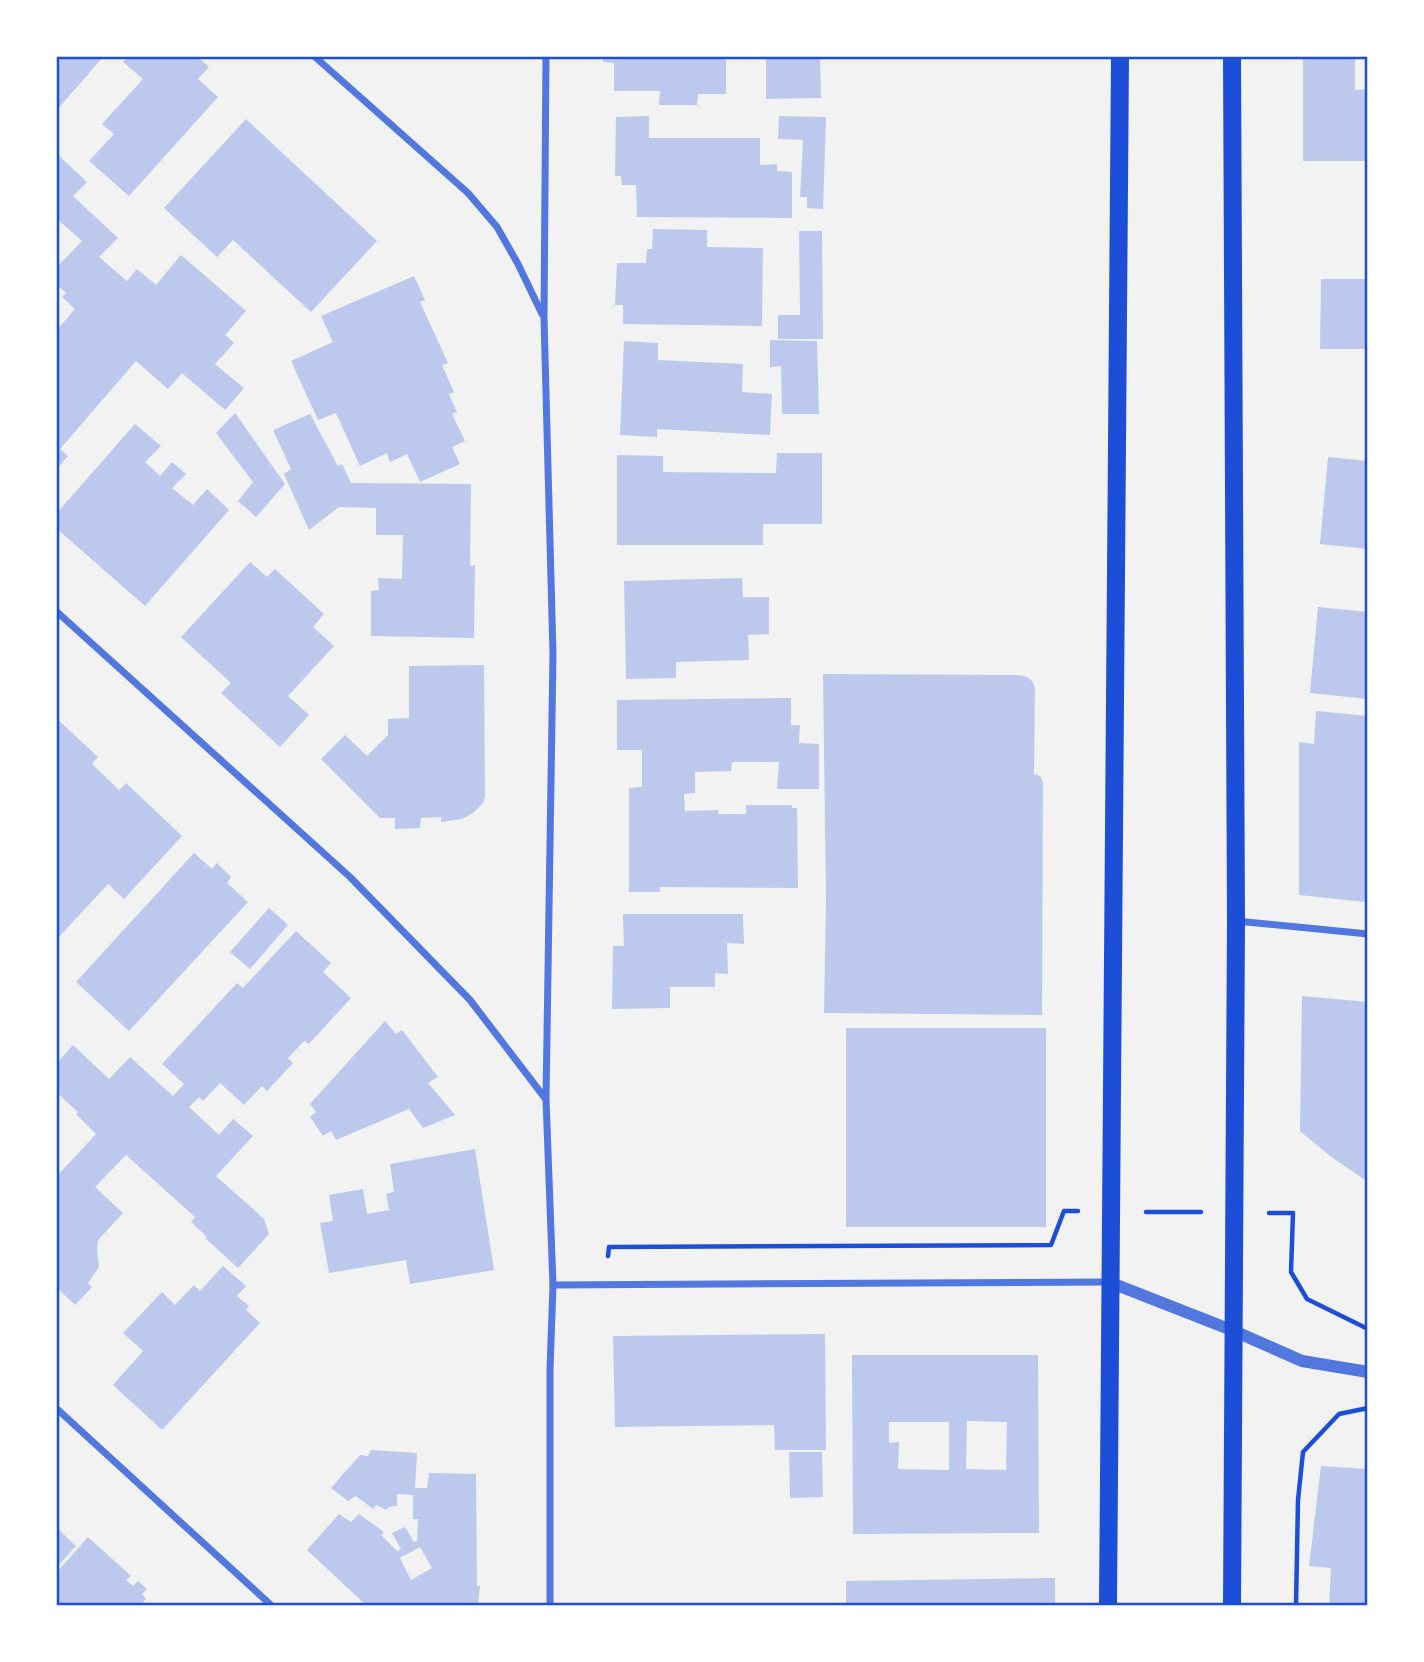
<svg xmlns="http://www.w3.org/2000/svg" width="1424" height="1662" viewBox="0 0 1424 1662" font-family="'Zilla Slab',serif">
<rect width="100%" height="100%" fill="#f2f2f2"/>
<g fill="#bdc9ec" fill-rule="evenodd">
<polygon points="56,56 104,56 56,111"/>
<polygon points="129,56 197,56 209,67 198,79 218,97 129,196 89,161 114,134 102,124 143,79 123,62"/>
<polygon points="603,56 726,56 726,94 698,94 697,105 659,105 660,91 614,91 614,63 603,62"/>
<polygon points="766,56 820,56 821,98 766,99"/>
<polygon points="1303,56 1355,56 1355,90 1368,89 1368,161 1303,161"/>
<polygon points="649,116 649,138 760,138 760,165 777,164 777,171 792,172 792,218 637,217 636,185 622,185 621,176 615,176 616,117"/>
<polygon points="779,116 826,117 823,209 807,208 807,197 800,197 803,140 778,139"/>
<polygon points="246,119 377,241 311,312 233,240 217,257 164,208"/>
<polygon points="56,153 87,182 73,196 118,238 99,257 127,281 137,269 156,285 181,255 246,311 225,335 234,343 215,364 244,388 225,410 182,373 168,389 136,361 60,449 68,456 56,470 56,331 75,309 62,297 66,293 56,284 56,268 82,241 56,218"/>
<polygon points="653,229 707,230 707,247 763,248 762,326 623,324 623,305 615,305 617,263 646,263 647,249 652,249"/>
<polygon points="799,231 822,231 823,339 778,339 778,315 800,315"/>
<polygon points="414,276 425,300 420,302 448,363 442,365 454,392 449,394 457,412 452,414 465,441 452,447 460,464 420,482 407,454 390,462 387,453 360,466 336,413 318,420 291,361 333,342 321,316"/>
<polygon points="1321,279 1368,279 1368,349 1320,349"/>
<polygon points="770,340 817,341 819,414 782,414 781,366 770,367"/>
<polygon points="624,341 658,343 658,360 743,364 742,392 772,394 770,435 657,429 657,437 620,435"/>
<polygon points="235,413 285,484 256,517 238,501 253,482 216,433"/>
<polygon points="310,414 338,466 342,464 351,483 471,484 470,566 475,565 474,638 371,636 371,591 379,590 378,578 402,579 403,535 376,535 376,508 339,507 309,530 284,474 291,469 273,430"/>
<polygon points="135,424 161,446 145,462 160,476 172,462 186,474 172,488 193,505 207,489 229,510 145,606 56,528 56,514"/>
<polygon points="777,453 822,453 822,524 763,524 763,545 617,545 617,455 663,456 663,472 776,473"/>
<polygon points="1328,457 1368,461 1368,549 1320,544"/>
<polygon points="250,562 267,577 275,569 324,614 313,627 334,646 288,696 309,715 280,747 221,693 231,683 181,637"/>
<polygon points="742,578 743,597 769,597 769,634 748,635 749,660 676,662 676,678 626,679 624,581"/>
<polygon points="1318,607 1368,612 1368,699 1310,693"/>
<polygon points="484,665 485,797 483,803 473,813 462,819 441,822 441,817 421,818 420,828 395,829 395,818 380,818 321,759 345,735 367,756 388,735 388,719 409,718 409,666"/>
<polygon points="823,674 1018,675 1027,677 1033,682 1035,689 1034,775 1036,774 1041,777 1043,783 1042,1015 824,1013 826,899"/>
<polygon points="791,698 791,725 800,725 799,743 819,744 819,789 777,789 779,762 732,762 731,771 695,772 695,793 684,794 685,811 719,810 718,814 746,814 746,805 792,805 792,808 797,808 798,888 660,887 660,892 629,892 629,788 642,787 642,750 617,750 617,700"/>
<polygon points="1316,711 1368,716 1368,899 1365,902 1299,895 1299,742 1314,744"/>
<polygon points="56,718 98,757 92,764 119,790 126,783 182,836 124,899 108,884 56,940"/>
<polygon points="194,853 212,869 217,863 231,877 227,883 248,902 129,1031 76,982"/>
<polygon points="269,908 288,925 250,969 230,952"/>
<polygon points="623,914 743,914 744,944 727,943 728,974 715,973 715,987 670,987 670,1008 612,1009 613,946 624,946"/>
<polygon points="296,931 331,963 323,972 351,998 309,1044 304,1041 288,1058 293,1063 267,1091 262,1086 244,1105 220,1083 203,1101 199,1097 189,1107 219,1135 233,1119 253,1136 216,1176 264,1219 269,1234 238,1268 205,1238 207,1237 191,1222 195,1217 126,1155 95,1187 123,1213 98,1240 97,1251 99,1267 88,1283 92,1287 75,1305 56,1287 56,1177 96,1134 76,1114 78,1112 56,1092 56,1064 73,1045 109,1079 130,1057 173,1096 184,1084 162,1064 237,983 243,988"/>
<polygon points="1302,996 1368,1002 1368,1182 1330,1156 1300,1131"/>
<polygon points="385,1021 396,1034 402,1030 438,1077 428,1083 455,1115 423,1128 409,1109 336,1140 331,1131 323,1136 310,1117 316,1112 310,1104"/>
<rect x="846" y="1028" width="200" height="199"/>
<polygon points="475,1149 494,1270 410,1284 406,1260 329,1273 320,1223 333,1221 329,1195 363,1189 367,1214 389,1210 386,1194 394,1192 390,1164"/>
<polygon points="223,1266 246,1286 237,1296 249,1306 246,1310 260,1323 162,1430 113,1385 143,1351 123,1333 162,1292 175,1305 194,1285 200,1291"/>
<polygon points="825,1334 826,1450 775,1450 774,1425 615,1427 613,1336"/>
<path d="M852 1355H1038L1039 1533 853 1534ZM967 1421 1007 1422 1006 1470 966 1469ZM889 1422H949V1470L898 1469 899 1442 889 1443Z"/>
<path d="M371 1450 417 1453 415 1488H427L429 1473 476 1474 477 1586H480L478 1604 475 1606H367L307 1550 339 1514 351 1522 359 1514 384 1532 381 1535 397 1551 401 1549 392 1533 405 1527 414 1542 417 1541 418 1519H413V1495L397 1494V1506L389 1507 386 1510 376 1505 373 1509 356 1496 348 1501 331 1488 360 1455 368 1456ZM420 1547 432 1568 411 1580 400 1558Z"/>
<polygon points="789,1452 822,1452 823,1497 790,1498"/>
<polygon points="1321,1466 1368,1469 1368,1606 1329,1606 1331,1568 1309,1566"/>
<polygon points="56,1527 76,1546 56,1568"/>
<polygon points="88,1537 131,1576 126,1580 133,1586 138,1581 147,1589 142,1594 146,1599 139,1606 56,1606 56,1573"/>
<polygon points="1055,1578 1055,1606 846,1606 846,1581"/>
</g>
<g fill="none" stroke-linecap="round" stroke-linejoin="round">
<g stroke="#1d4ed8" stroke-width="4.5">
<polyline points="1146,1212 1201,1212"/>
<polyline points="1269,1213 1293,1213 1291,1272 1307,1299 1368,1329"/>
<polyline points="608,1256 609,1247 1051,1245 1064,1211 1078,1211"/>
<polyline points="1296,1606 1298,1500 1303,1452 1339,1414 1368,1408"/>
</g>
<g stroke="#5277de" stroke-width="7">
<polyline points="314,56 468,193 497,227 518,264 542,314"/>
<polyline points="546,56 544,318 553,654 546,1099 553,1285 550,1369 550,1606"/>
<polyline points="56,611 350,877 470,1000 545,1098"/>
<polyline points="1236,921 1368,934"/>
<polyline points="553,1285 1109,1282"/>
<polyline points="56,1408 272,1606"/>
</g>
<polyline stroke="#5277de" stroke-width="12" points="1109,1282 1234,1331 1302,1361 1368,1372"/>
<g stroke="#1d4ed8" stroke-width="18">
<polyline points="1108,1606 1120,56"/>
<polyline points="1232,1606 1236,921 1232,56"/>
</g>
</g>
<rect width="1424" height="1662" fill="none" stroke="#ffffff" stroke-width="116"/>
<rect x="58" y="58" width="1308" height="1546" fill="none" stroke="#1d4ed8" stroke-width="2.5"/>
</svg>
